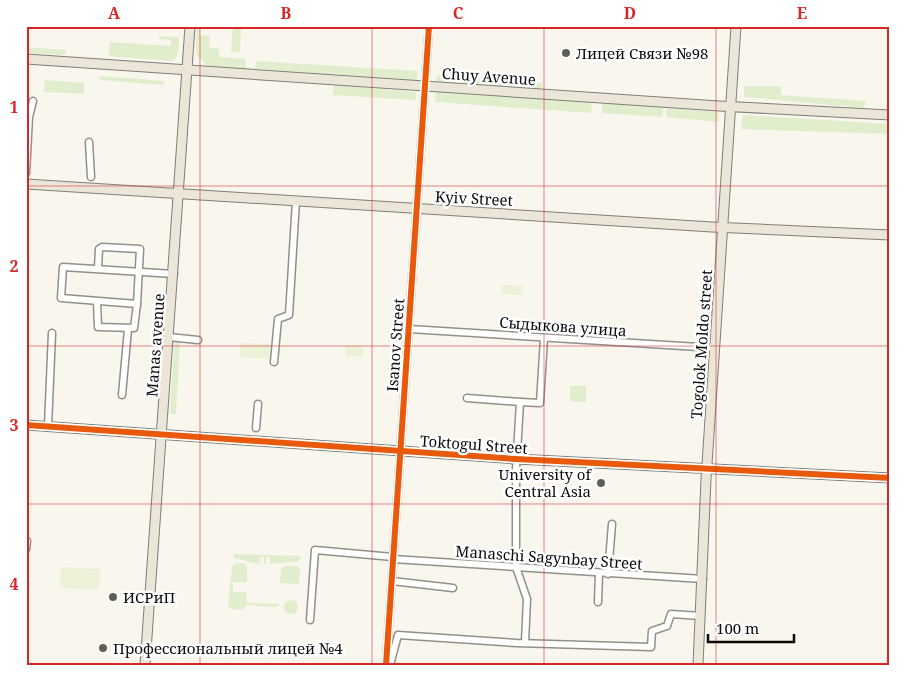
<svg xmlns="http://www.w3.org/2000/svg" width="916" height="691" viewBox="0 0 916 691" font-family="'Noto Serif',serif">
<rect width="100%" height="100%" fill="#f9f6ed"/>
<g fill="#e1eecd">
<polygon points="196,26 200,26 200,35 210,36 209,48 219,49 219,57 246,59 246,69 209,67 196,54"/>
<polygon points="233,26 241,26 240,52 231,52"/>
<path d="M159 36 179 37C179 46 180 57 172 61L109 56 110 42 171 46V40L159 39Z"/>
<polygon points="26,47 66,50 66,55 26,53"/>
<polygon points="256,61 418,71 417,80 255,69"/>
<polygon points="437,75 543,83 542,90 436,82"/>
<polygon points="100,76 164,81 163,85 100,80"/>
<polygon points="45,80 84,83 84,94 44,92"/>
<polygon points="334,85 416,92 416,100 333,95"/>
<polygon points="744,86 781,86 781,95 866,101 864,108 744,97"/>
<polygon points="436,91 592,102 591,113 435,102"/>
<polygon points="602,103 663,107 662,117 602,113"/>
<polygon points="667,108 719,112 718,122 666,117"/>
<polygon points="743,115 890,124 890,134 741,129"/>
<polygon points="174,341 180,342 176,414 170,414"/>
<polygon points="570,386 586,386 586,402 570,401"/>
<path d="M233 554 301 556V558L297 562 270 564V557H267L266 564H264V557L261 556 260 564C251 563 245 560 235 559Z"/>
<polygon points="235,563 244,563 247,566 247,582 233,582 233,592 246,592 247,603 279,604 277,607 247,605 242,610 231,609 228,605 232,567"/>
<polygon points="284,566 297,566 300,569 299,584 280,583 281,569"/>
<circle cx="291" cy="607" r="7"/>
</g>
<g fill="#ebf2d7">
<polygon points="502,285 523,286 523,295 501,294"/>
<polygon points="240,343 270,344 269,359 240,357"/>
<polygon points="346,346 363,346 363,357 346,356"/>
<polygon points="61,567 100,569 99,590 60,588"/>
</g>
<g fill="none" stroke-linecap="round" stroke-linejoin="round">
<defs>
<g id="minor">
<polyline points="89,142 91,177"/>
<polyline points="26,173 29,117 33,101"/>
<polyline points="98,268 99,249 102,247 140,249 137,304"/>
<polyline points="97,302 98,327 134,328 137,304 61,298 63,267 174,274"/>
<polyline points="409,329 715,348"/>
<polyline points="169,337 198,340"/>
<polyline points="274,362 278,319 289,315 296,201"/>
<polyline points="122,395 128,329"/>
<polyline points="467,398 520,402"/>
<polyline points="48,426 52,333"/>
<polyline points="256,428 258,404"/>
<polyline points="26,549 27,541"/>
<polyline points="393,559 703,579"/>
<polyline points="608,574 612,524"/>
<polyline points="392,581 453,588"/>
<polyline points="598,602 599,573"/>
<polyline points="310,620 315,550 393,557"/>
<polyline points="525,642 527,599 516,567 516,469 520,402 540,403 544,338"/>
<polyline points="386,665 429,26"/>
<polyline points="390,665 398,635 517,643 651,647 652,631 667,626 671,614 701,616"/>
</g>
<g id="major">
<polyline points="26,59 719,106 890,115"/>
<polyline points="26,184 712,227 890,235"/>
<polyline points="26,425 516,459 890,478"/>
<polyline points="145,665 190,26"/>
<polyline points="698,665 706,479 736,26"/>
</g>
</defs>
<use href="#minor" stroke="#92908c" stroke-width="9"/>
<use href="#major" stroke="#7f7e7a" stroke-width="11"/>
<use href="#minor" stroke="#fefefc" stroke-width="6"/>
<use href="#major" stroke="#ebe6d7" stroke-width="9"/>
<defs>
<g id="cycleway">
<polyline points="26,425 516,459 890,478"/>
<polyline points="386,665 429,26"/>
</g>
</defs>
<use href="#cycleway" stroke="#fff" stroke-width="9"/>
<use href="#cycleway" stroke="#e8590c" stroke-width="6"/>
</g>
<path fill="none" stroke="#d62828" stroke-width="1" stroke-opacity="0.55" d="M200 26V665M372 26V665M544 26V665M716 26V665M26 186H890M26 346H890M26 504H890"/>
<g fill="#5e5d59" stroke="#fff" stroke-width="2">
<circle cx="566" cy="53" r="5"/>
<circle cx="601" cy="483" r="5"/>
<circle cx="113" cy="597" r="5"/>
<circle cx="103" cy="648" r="5"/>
</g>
<g text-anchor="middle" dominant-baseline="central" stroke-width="5" stroke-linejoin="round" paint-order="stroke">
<g font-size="15" fill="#0a0a0a" stroke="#fff" text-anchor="start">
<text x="576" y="53">Лицей Связи №98</text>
<text x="591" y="474" text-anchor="end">University of<tspan x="591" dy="17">Central Asia</tspan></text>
<text x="123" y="597">ИСРиП</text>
<text x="113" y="648">Профессиональный лицей №4</text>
</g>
<g font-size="15" fill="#0a0a0a" stroke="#fff">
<text transform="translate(489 76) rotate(4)">Chuy Avenue</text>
<text transform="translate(474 198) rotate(3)">Kyiv Street</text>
<text transform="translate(563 326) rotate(4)">Сыдыкова улица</text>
<text transform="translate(701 344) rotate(-86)">Togolok Moldo street</text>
<text transform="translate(155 345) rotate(-86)">Manas avenue</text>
<text transform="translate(395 345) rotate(-86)">Isanov Street</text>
<text transform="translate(474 444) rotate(4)">Toktogul Street</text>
<text transform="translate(549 557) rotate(4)">Manaschi Sagynbay Street</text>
</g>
</g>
<rect width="916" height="691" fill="none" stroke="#ffffff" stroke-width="55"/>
<path d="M708 634v8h86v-8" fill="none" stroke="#0a0a0a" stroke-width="2.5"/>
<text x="716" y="634" font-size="15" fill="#0a0a0a" stroke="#ffffff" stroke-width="4" paint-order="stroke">100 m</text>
<rect x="28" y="28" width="860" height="636" fill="none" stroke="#d62828" stroke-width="2"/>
<g font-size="16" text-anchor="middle" font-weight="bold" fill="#d62828">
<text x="114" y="19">A</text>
<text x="286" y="19">B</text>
<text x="458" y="19">C</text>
<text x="630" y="19">D</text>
<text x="802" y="19">E</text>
<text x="14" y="113">1</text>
<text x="14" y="272">2</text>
<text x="14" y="431">3</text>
<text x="14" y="590">4</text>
</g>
</svg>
